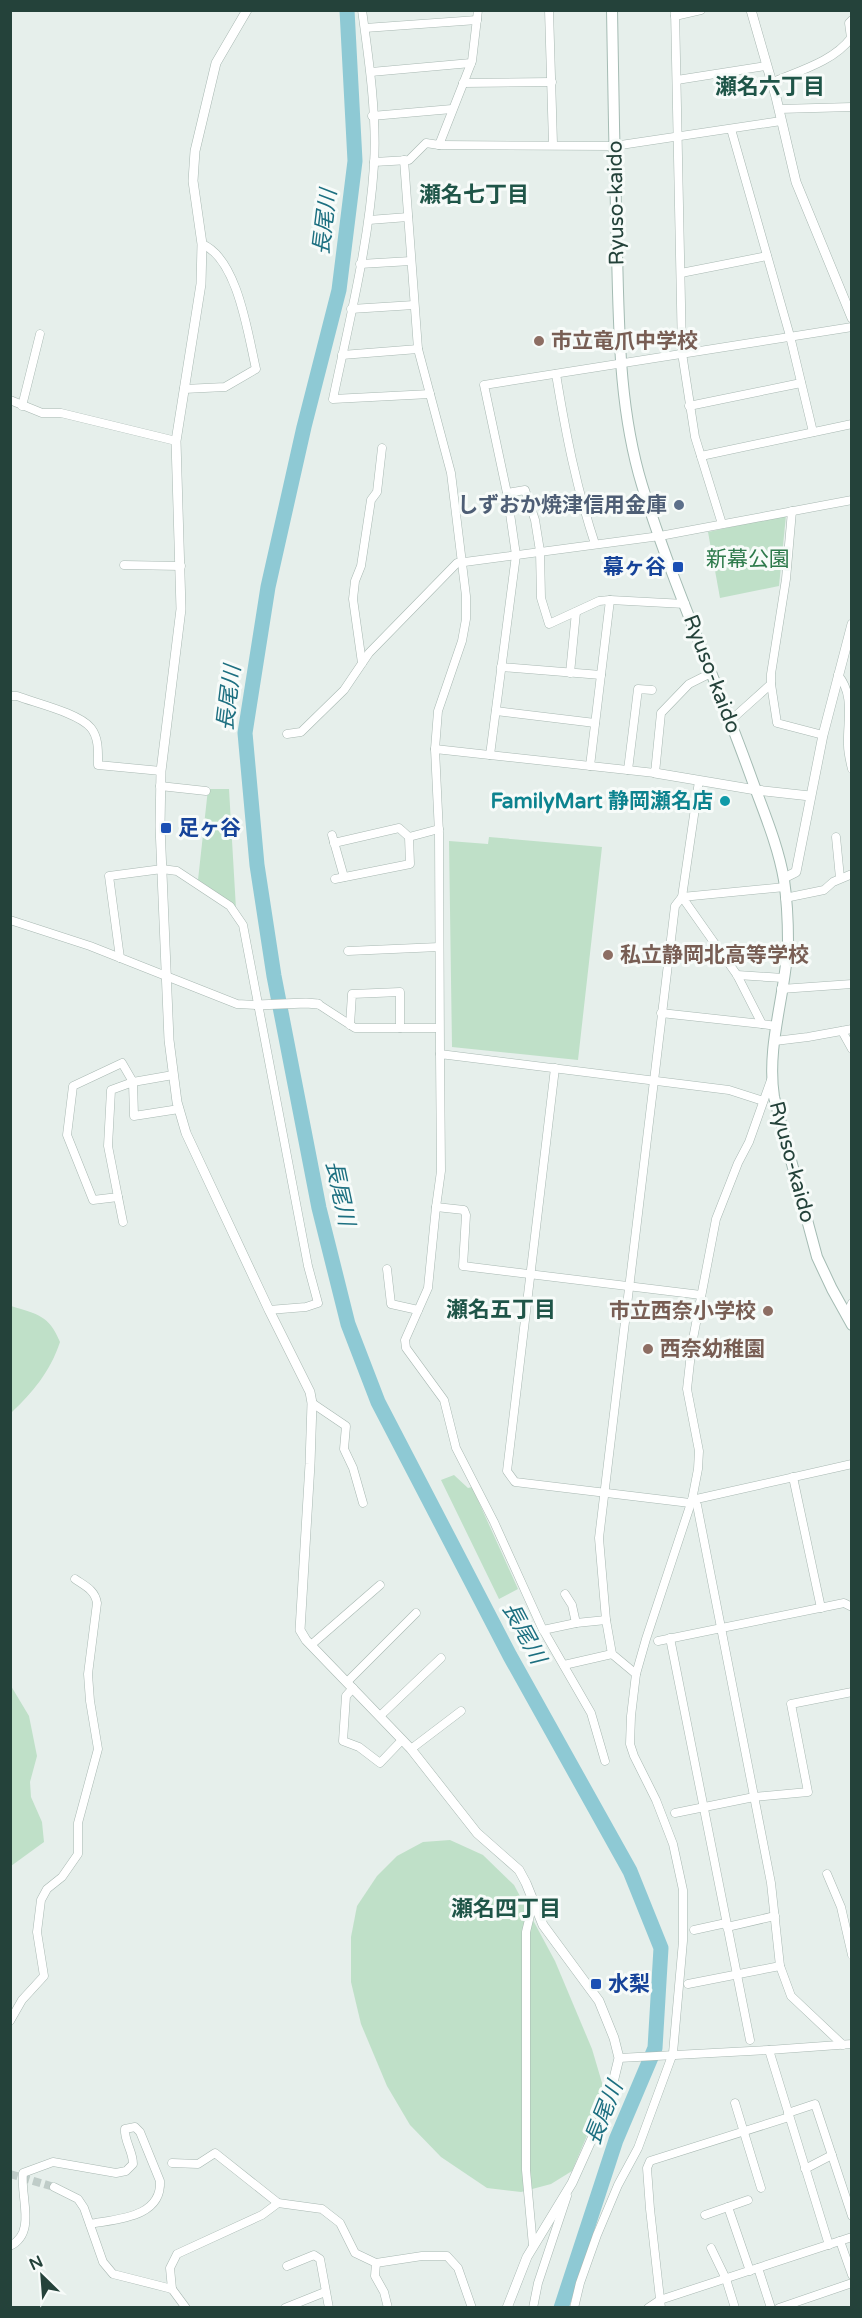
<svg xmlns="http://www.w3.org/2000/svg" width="862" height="2318" viewBox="0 0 862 2318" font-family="'Varela Round','Noto Sans JP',sans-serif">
<rect width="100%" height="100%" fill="#e6efeb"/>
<g fill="#bfe0c8">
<polygon points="786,515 779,586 720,598 708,532"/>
<polygon points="208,789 229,789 236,909 216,892 198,880"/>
<polygon points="489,837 602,847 578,1060 452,1047 449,841 488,844"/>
<path d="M11 1306C37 1314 49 1315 60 1342 50 1372 33 1392 11 1413Z"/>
<polygon points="454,1475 468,1488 472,1487 518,1589 499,1599 441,1480"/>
<polygon points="11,1686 29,1716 37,1756 30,1782 31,1797 42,1822 44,1842 11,1866"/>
<polygon points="450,1840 483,1855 514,1885 555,1961 592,2049 605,2093 572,2171 551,2184 521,2192 487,2188 441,2157 410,2125 387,2086 361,2024 351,1982 351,1937 357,1906 377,1876 397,1856 423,1842"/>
</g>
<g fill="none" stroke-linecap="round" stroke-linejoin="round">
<polyline stroke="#8ec9d4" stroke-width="15" points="347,10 355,161 339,290 304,427 268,587 245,733 257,865 274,976 319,1208 348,1324 378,1402 510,1656 630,1871 661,1948 655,2048 616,2140 561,2308"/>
<polyline stroke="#bfccc8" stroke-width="8" stroke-dasharray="8 4" stroke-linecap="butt" points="10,2174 54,2187"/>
<defs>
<g id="minor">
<path d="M362 10C369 60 377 116 374 165 369 244 349 322 333 399L430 394"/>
<polyline points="549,10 553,144"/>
<polyline points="675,10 682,353 695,437 722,524"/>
<polyline points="675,16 701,10"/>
<polyline points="365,28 477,20"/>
<polyline points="371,72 471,63"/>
<polyline points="677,80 766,66"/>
<polyline points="463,83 552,82"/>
<path d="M771 83C798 71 833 62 851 38L849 23 852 20"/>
<polyline points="779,109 852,107"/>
<polyline points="372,116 452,109"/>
<polyline points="731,129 790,336 813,432"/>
<polyline points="439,145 614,146 781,121"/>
<polyline points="404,160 418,349 451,473 466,596 466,619 462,641 438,711 435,749 439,833 440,1054"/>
<polyline points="374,162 409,160 426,143 439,145 472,61 478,10"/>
<polyline points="369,220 408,217"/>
<polyline points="360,264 411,261"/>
<polyline points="681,273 767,256"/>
<polyline points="351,309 414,305"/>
<polyline points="342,355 418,349"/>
<path d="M556 374C566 435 576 486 595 544"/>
<path d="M184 389 225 387 256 369C248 335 238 259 202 244"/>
<polyline points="10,400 42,413 61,413 176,441"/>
<polyline points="22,406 40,334"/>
<polyline points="689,406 801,383"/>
<polyline points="701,456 852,424"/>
<polyline points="507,493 525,490 535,520 540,551 541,598 549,624 599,601 610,600"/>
<polyline points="792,511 786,579 771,674 771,684 777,723 823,735"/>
<polyline points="124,565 181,566"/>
<polyline points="362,663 353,599 355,581 361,566 371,500 377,492 382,448"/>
<polyline points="501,667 601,675"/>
<polyline points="570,673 576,612"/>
<path d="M838 675C855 695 847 721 848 745 848 753 850 761 852 769"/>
<path d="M10 696H17C35 703 79 713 91 728 99 738 98 752 98 765L161 771"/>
<polyline points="496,711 595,723"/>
<polyline points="731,720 771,684"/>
<polyline points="287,734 301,732 344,690 369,653 457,563 660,536 852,500"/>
<polyline points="435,749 655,773 661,713 689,684 711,673"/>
<polyline points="490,755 516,555 507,493 484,385 852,327"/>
<polyline points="590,766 610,600 685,604"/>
<polyline points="628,770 638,689 652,690"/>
<polyline points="160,786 206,791"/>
<polyline points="332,835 344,877"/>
<polyline points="836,837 840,878"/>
<polyline points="334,843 399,828 409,837"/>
<polyline points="335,879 410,864 409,837 439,829"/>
<polyline points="785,898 824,890 833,882 852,874"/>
<polyline points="10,920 90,946 237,1004 257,1005"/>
<polyline points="348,951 439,947"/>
<polyline points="120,958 109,876 162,869 177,871 230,906 243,925 308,1266 318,1303 306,1307 269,1310"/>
<polyline points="737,975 783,978"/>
<polyline points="781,989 852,984"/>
<polyline points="318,1004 355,1028 439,1028"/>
<polyline points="661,1013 762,1024"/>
<polyline points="350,1025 352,994 400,992 400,1028"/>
<polyline points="776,1026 762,1024 737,975 682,897 785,887"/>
<polyline points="842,1031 852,1049"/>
<polyline points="775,1041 808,1037 852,1029"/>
<polyline points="555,1068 507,1471 515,1482 690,1503"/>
<polyline points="173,1075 133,1082 122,1063 73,1086 67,1135 93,1200 118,1197 108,1146 111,1090 133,1082 134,1116 179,1109"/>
<polyline points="118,1197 123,1222"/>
<polyline points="436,1207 428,1288 405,1340 406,1348 444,1400 456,1448 494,1522 542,1628 591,1713 605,1761"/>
<polyline points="387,1269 391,1304 418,1310"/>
<polyline points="701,1295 463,1266 466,1215 464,1210 436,1207 441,1171 440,1054 729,1090 763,1101"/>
<polyline points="846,1315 852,1303"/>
<polyline points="312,1403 346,1426 344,1449 353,1468 363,1503"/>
<polyline points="793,1477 821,1608"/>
<polyline points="692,1500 697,1505 771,1883 780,1966 791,1996 843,2045"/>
<polyline points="692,1500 852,1464"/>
<polyline points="565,1594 572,1605 576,1623"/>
<polyline points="543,1630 576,1623 606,1620"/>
<polyline points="670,1638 750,2040"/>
<polyline points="658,1641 844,1603 852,1607"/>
<polyline points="311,1645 380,1585"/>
<polyline points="564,1665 612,1654"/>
<polyline points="636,1674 612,1654 606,1620 599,1538 675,906 682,897 699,781"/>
<polyline points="347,1682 416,1613"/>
<polyline points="353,1688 346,1696 343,1741 359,1747 380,1763 402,1740"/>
<polyline points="380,1716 441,1658"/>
<polyline points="411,1749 461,1711"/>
<polyline points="675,1813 754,1797 808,1792 791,1704 852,1692"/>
<polyline points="827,1874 841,1907 852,1955"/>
<polyline points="533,1903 526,1932 526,2170 533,2246"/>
<polyline points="727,1927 775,1916"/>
<polyline points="694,1930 726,1923"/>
<polyline points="688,1984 780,1966"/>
<path d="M10 2021 22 2000 44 1976 37 1932 41 1900 47 1889 62 1877 78 1854V1823L98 1749 90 1701 88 1674 97 1603C95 1590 85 1586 75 1579"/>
<polyline points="769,2050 829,2245"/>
<polyline points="619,2058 769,2050 852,2044"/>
<polyline points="735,2103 761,2188"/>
<polyline points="788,2113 815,2104 852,2216"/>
<polyline points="172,2163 198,2164 215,2153 278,2203"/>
<polyline points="805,2169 832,2155"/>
<polyline points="54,2187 78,2199 84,2208 103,2262 113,2274 172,2289 186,2308"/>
<polyline points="728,2207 750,2271"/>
<polyline points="705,2215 748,2200"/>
<polyline points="840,2241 852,2275"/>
<path d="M10 2246C37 2233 20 2197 23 2173L53 2162 116 2173 126 2171 133 2164C133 2151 124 2141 125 2129L135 2127 140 2132 160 2181C162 2218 116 2219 90 2224"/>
<polyline points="711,2248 726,2279 735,2308"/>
<polyline points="376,2263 375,2276 384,2292 388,2308"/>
<polyline points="287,2266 314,2255 320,2259 329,2308"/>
<polyline points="758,2268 771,2308"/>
<polyline points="172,2289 170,2268 177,2254 262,2215 278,2203 322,2209 340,2223 355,2253 376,2263 422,2256 447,2256 458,2268 472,2308"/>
<polyline points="285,2308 325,2292"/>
<polyline points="533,2308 538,2283 567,2196"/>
<polyline points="574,2308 580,2283 597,2235 618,2185 638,2148 673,2053 683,1941 683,1890 673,1844 656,1800 634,1756 630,1744 631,1716 636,1674 646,1639 692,1500 698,1469 699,1451 687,1389 692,1344 716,1219 738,1163 749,1142 771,1080"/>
<polyline points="648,2308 660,2300 852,2237"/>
<polyline points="661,2308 650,2209 647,2168 650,2161 789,2117"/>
<polyline points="779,2308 852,2283"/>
</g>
<g id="tertiary">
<polyline points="247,10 216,63 195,151 193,181 202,244 201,284 176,441 181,609 161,771 160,826 169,1040 177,1102 186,1133 269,1310 310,1392 312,1403 310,1464 300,1630 306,1640 411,1749 477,1833 519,1870 526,1883 543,1925 599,2001 614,2038 619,2058 608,2103 572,2183 527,2257 507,2308"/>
<polyline points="751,10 776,97 796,182 852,318"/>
<polyline points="655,773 756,790 810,796"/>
<polyline points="784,878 796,872 823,735 852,624"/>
<polyline points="257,1005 306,1003 318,1004"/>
</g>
<path id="secondary" d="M612 10C613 91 615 171 617 252 619 330 619 409 642 485 672 583 715 677 750 774 762 808 778 844 784 880 787 900 788 922 788 942 786 994 766 1045 774 1097L817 1257 832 1289 852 1325"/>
</defs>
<use href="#minor" stroke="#a8b8b2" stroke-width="9"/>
<use href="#tertiary" stroke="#a8b8b2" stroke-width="10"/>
<use href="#secondary" stroke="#a4bbb3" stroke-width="12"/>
<use href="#minor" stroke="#fff" stroke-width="8"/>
<use href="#tertiary" stroke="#fff" stroke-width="9"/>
<use href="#secondary" stroke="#fff" stroke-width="10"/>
</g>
<g fill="#8d6e63" stroke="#f7fbf9" stroke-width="2">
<circle cx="539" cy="341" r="6"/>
<circle cx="608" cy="955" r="6"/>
<circle cx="768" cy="1311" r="6"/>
<circle cx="648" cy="1349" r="6"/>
</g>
<circle fill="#5c6f8a" stroke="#f7fbf9" stroke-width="2" cx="679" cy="505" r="6"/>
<g fill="#1a4fb4" stroke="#f7fbf9" stroke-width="2">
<rect x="672" y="561" width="12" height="12" rx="3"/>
<rect x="160" y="822" width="12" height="12" rx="3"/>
<rect x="590" y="1978" width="12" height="12" rx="3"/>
</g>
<circle fill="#0f9aa8" stroke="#f7fbf9" stroke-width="2" cx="725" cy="801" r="6"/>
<g text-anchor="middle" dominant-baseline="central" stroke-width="6" stroke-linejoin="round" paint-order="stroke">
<g font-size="21" fill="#24423a" stroke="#f7fbf9">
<text transform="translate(616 203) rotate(-91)">Ryuso-kaido</text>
<text transform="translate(712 674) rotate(69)">Ryuso-kaido</text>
<text transform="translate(792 1162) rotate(75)">Ryuso-kaido</text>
</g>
<g font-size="21" font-weight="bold" fill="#785e54" stroke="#f7fbf9" text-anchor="start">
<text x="551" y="341">市立竜爪中学校</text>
<text x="620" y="955">私立静岡北高等学校</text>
<text x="756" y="1311" text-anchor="end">市立西奈小学校</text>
<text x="660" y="1349">西奈幼稚園</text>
</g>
<g font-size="21" font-weight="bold" fill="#4e5e75" stroke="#f7fbf9" text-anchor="end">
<text x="667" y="505">しずおか焼津信用金庫</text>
</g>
<g font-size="21" fill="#2d7a4b" stroke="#f7fbf9">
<text x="748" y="559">新幕公園</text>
</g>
<g font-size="21" font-weight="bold" fill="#164399" stroke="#f7fbf9" text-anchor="start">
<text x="666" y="567" text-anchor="end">幕ヶ谷</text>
<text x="178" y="828">足ヶ谷</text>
<text x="608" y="1984">水梨</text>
</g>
<g font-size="21" font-weight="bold" fill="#0d838f" stroke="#f7fbf9" text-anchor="end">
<text x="713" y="801">FamilyMart 静岡瀬名店</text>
</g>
<g font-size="22" font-weight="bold" fill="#1f5548" stroke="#f7fbf9">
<text x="770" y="87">瀬名六丁目</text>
<text x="474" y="195">瀬名七丁目</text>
<text x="501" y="1310">瀬名五丁目</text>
<text x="506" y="1909">瀬名四丁目</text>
</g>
<g font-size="22" font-style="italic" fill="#1c6f80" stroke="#f7fbf9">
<text transform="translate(325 222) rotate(-83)">長尾川</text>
<text transform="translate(229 698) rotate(-83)">長尾川</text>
<text transform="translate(340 1193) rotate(78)">長尾川</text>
<text transform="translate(524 1633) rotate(62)">長尾川</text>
<text transform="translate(604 2113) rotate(-68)">長尾川</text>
</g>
</g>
<rect width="862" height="2318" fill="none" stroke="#24423a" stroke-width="24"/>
<g transform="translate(42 2276) rotate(335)" stroke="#f7fbf9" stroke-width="4.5" paint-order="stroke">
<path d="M0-4.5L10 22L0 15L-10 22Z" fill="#24423a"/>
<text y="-9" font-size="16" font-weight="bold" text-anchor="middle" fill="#24423a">N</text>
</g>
</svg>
